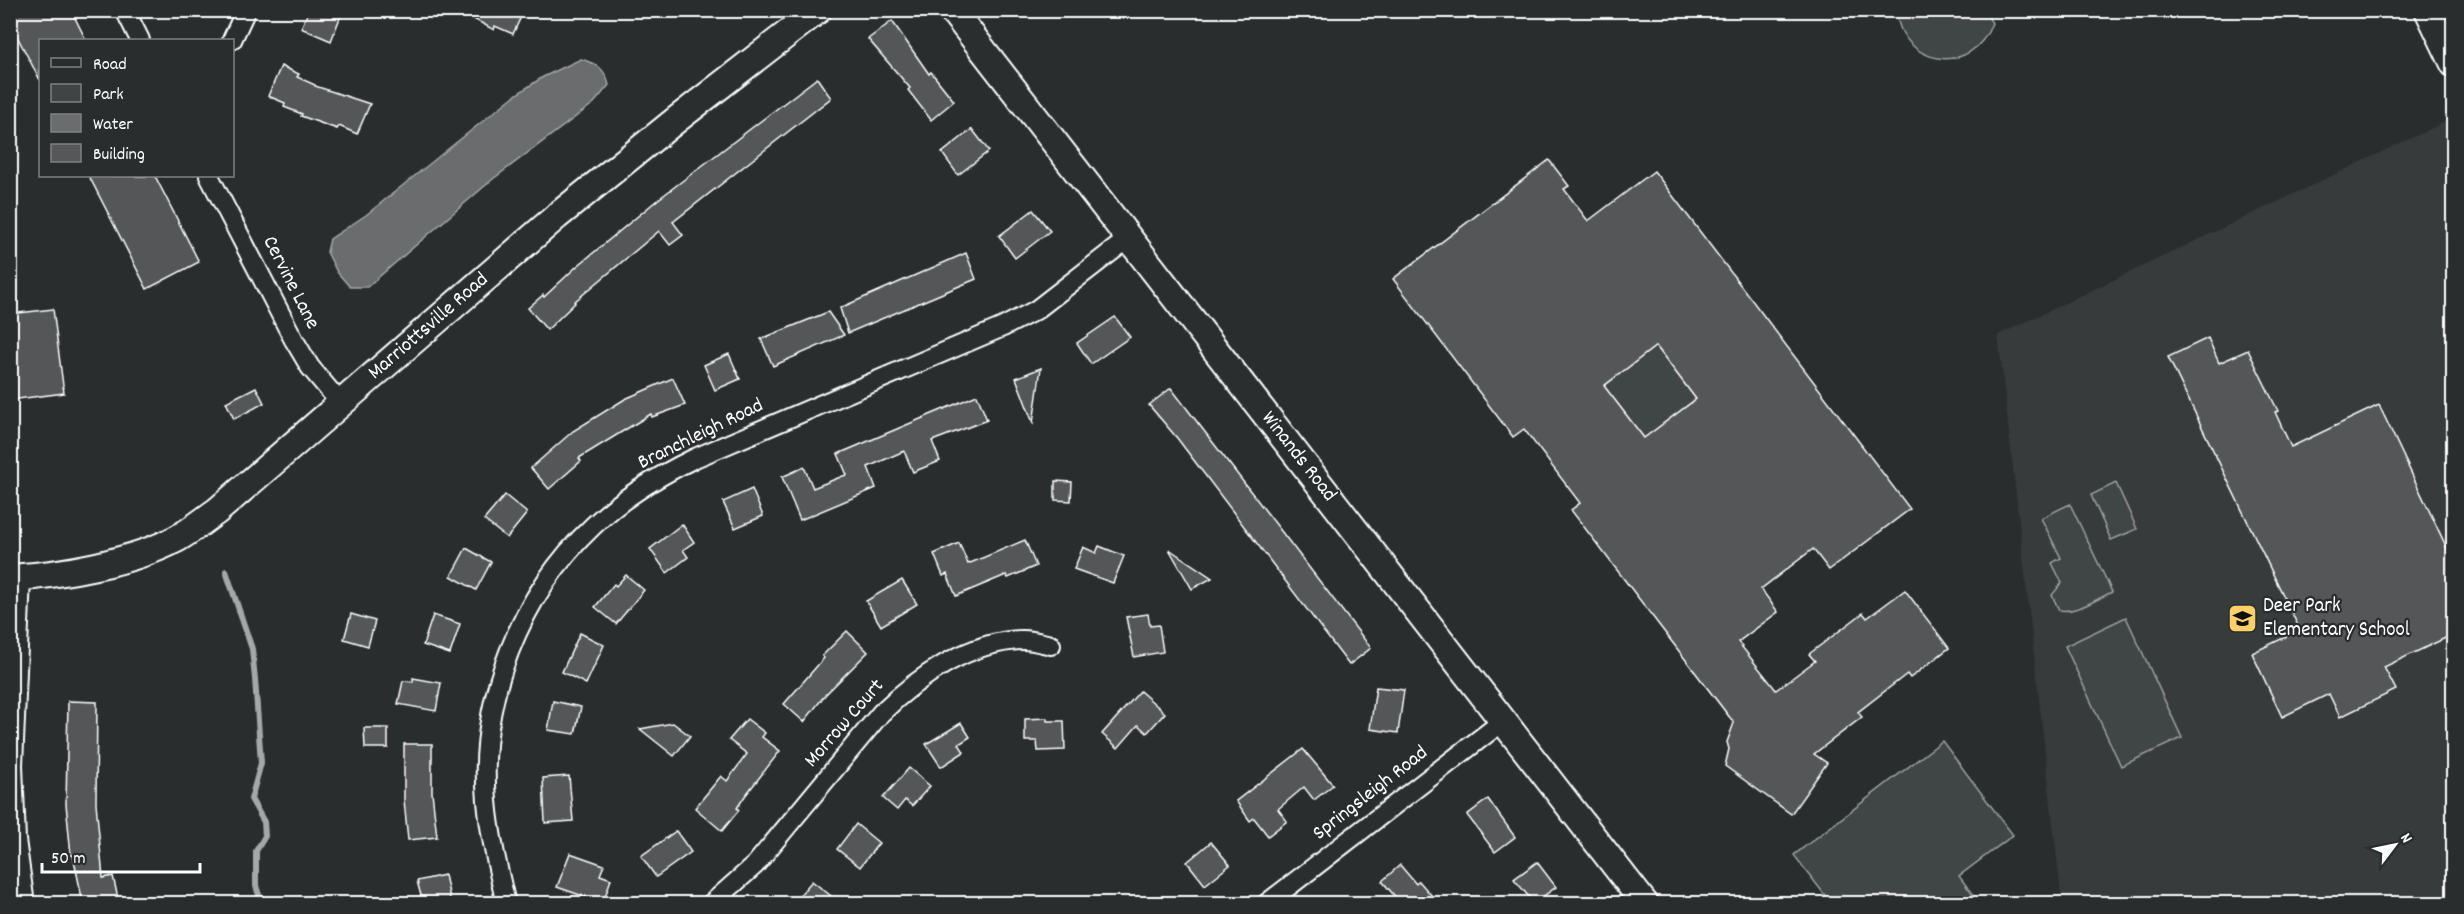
<svg xmlns="http://www.w3.org/2000/svg" width="2464" height="914" viewBox="0 0 2464 914" font-family="Dekko,sans-serif">
<rect width="100%" height="100%" fill="#2a2d2e"/>
<filter id="ink" filterUnits="userSpaceOnUse"><feTurbulence type="fractalNoise" baseFrequency=".0167" numOctaves="2"/><feDisplacementMap in="SourceGraphic" scale="12" xChannelSelector="R" yChannelSelector="G"/><feConvolveMatrix kernelMatrix="1 2 1 2 8 2 1 2 1" color-interpolation-filters="sRGB"/></filter>
<g filter="url(#ink)">
<polygon fill="#373a3b" points="2449,120 2454,130 2453,903 2062,903 1998,335"/>
<g fill="#414445" stroke="#a0a2a2" stroke-width="1.5">
<path d="M1896 11H1985L1992 23C1973 77 1902 67 1896 11Z"/>
<polygon points="1656,346 1696,399 1644,438 1604,386"/>
<polygon points="2116,483 2137,529 2111,540 2091,495"/>
<path d="M2070 504 2112 592C2095 600 2077 613 2059 610L2052 595 2062 583 2052 563 2061 558 2041 518Z"/>
<polygon points="2126,617 2182,738 2121,766 2065,646"/>
<polygon points="1942,741 2013,835 1959,876 1979,903 1831,903 1794,855"/>
</g>
<path fill="#6a6c6d" stroke="#a6a7a7" stroke-width="1.5" d="M581 59C597 64 605 68 609 85L594 103 493 179 367 287H350L337 272 327 252 330 239 366 215 514 96 543 77Z"/>
<g fill="none" stroke-linecap="round" stroke-linejoin="round">
<polyline stroke="#a6a7a7" stroke-width="6" points="226,571 252,649 255,679 261,763 251,799 264,822 265,836 256,851 256,886 262,904"/>
</g>
<g fill="#555758" stroke="#fff" stroke-width="1.5" fill-rule="evenodd">
<polygon points="10,10 71,10 86,40 40,40 40,80 10,23"/>
<polygon points="309,10 343,10 331,41 301,28"/>
<polygon points="457,10 524,10 513,34 495,26 494,30"/>
<polygon points="892,21 929,74 931,72 954,101 931,120 908,90 910,88 868,39"/>
<polygon points="281,66 299,74 297,77 315,85 315,86 370,104 357,134 339,126 337,129 301,116 302,114 284,107 285,103 268,96"/>
<polygon points="817,78 831,98 673,222 683,235 670,245 659,231 574,302 575,303 547,330 528,308 543,295 544,297 575,268 656,201"/>
<polygon points="972,129 989,151 958,175 942,153"/>
<path d="M1549 160 1569 186 1564 189 1588 221 1654 171 1910 509 1829 570 1813 549 1761 589 1778 612 1738 642 1776 690 1815 661 1809 654 1863 613 1867 618 1905 590 1949 648 1910 678 1907 674 1858 712 1862 717 1814 754 1827 763 1791 814 1725 766 1729 749 1727 742 1734 723 1571 510 1580 503 1524 429 1513 437 1393 279ZM1656 346 1696 399 1644 438 1604 386Z"/>
<polygon points="89,176 155,176 199,262 147,289"/>
<polygon points="1033,210 1050,231 1015,258 999,236"/>
<polygon points="966,253 976,279 848,333 840,308"/>
<polygon points="53,309 64,393 10,400 10,314"/>
<polygon points="828,312 844,335 773,366 761,339"/>
<polygon points="1115,317 1130,337 1091,364 1077,343"/>
<polygon points="2208,338 2219,363 2248,350 2278,411 2275,412 2291,447 2379,405 2454,563 2454,634 2384,667 2396,690 2340,717 2329,694 2282,717 2252,653 2300,630 2168,357"/>
<polygon points="729,354 740,379 715,390 704,365"/>
<polygon points="1041,368 1033,423 1016,378"/>
<polygon points="673,378 685,405 652,417 651,414 579,458 581,461 549,489 531,468 573,431 625,399"/>
<polygon points="256,387 264,403 234,419 226,402"/>
<polygon points="1171,388 1371,648 1349,665 1177,438 1149,405"/>
<polygon points="977,395 987,420 932,441 940,461 913,472 904,451 868,467 876,488 800,520 782,477 804,467 813,488 843,476 847,475 838,454"/>
<polygon points="1055,481 1072,482 1071,501 1055,500"/>
<polygon points="752,489 763,516 735,528 723,502"/>
<polygon points="505,495 527,513 507,538 484,520"/>
<polygon points="682,524 694,542 683,550 688,557 667,573 650,549"/>
<polygon points="1025,540 1036,566 1008,578 1006,575 956,596 947,574 943,576 934,554 959,543 968,564"/>
<polygon points="1099,546 1124,556 1113,583 1074,569 1083,547 1096,553"/>
<polygon points="466,548 491,562 476,590 451,576"/>
<polygon points="1169,549 1212,578 1192,589"/>
<polygon points="626,575 644,590 616,624 595,607 614,584 616,586"/>
<polygon points="902,580 917,604 881,626 866,601"/>
<polygon points="351,614 375,621 368,646 344,639"/>
<polygon points="1148,614 1150,626 1159,625 1163,652 1134,657 1126,617"/>
<polygon points="433,615 460,624 450,654 423,645"/>
<polygon points="847,631 868,652 825,695 804,722 784,704 824,658 822,656"/>
<polygon points="580,633 604,645 586,684 562,672"/>
<polygon points="413,678 441,683 436,711 398,704 403,681 413,682"/>
<polygon points="1376,687 1404,690 1398,733 1370,729"/>
<polygon points="1140,691 1165,713 1147,733 1138,725 1118,748 1102,734"/>
<polygon points="68,701 97,702 96,803 103,878 113,876 119,903 83,903 73,855 71,855 66,804"/>
<polygon points="553,701 581,707 575,734 548,730"/>
<polygon points="1047,718 1047,721 1064,721 1065,750 1038,751 1037,741 1025,741 1025,719"/>
<polygon points="747,719 765,733 762,737 780,751 745,796 737,808 739,810 722,831 695,808 721,776 727,781 747,754 729,740"/>
<polygon points="673,723 690,736 674,756 640,729"/>
<polygon points="961,723 970,737 959,744 964,752 941,767 926,744"/>
<polygon points="364,728 388,728 388,748 365,748"/>
<polygon points="404,744 432,744 432,792 437,837 408,840 404,800"/>
<polygon points="1303,749 1333,785 1314,800 1304,787 1278,809 1287,821 1268,836 1254,818 1250,821 1236,801"/>
<polygon points="909,768 930,786 912,806 905,800 897,810 883,798"/>
<polygon points="569,776 573,821 545,823 543,778"/>
<polygon points="1488,799 1515,837 1495,852 1467,815"/>
<polygon points="856,824 879,843 860,867 837,849"/>
<polygon points="676,831 691,852 656,877 641,856"/>
<polygon points="1211,842 1230,865 1205,885 1187,862"/>
<polygon points="570,853 604,865 600,875 611,879 603,903 557,887"/>
<polygon points="1537,862 1556,887 1534,903 1514,879"/>
<polygon points="1400,865 1416,884 1419,881 1438,903 1394,903 1398,900 1382,881"/>
<polygon points="445,875 451,903 423,903 417,881"/>
<polygon points="812,881 840,903 793,903"/>
</g>
<g fill="none" stroke-linecap="round" stroke-linejoin="round">
<defs>
<g id="street">
<polyline points="125,10 140,40"/>
<polyline points="232,40 246,10"/>
<polyline points="209,176 294,340 310,367 341,404"/>
<polyline points="21,577 13,765 16,840 25,904"/>
<path d="M506 904C498 869 490 836 487 801 478 700 520 595 593 526 623 497 658 476 695 458L1003 327 1036 310 1129 238"/>
<path d="M711 904 755 865 881 713C918 677 969 641 1023 640 1032 640 1042 643 1051 645"/>
<polyline points="1266,904 1503,721"/>
</g>
<g id="secondary">
<polyline points="952,10 1645,904"/>
<polyline points="2428,10 2454,64"/>
<path d="M10 578C61 575 134 562 178 538 192 530 204 520 217 511L557 216 676 120 818 10"/>
</g>
</defs>
<use href="#street" stroke="#fff" stroke-width="22"/>
<use href="#secondary" stroke="#fff" stroke-width="30"/>
<use href="#street" stroke="#2a2d2e" stroke-width="18"/>
<use href="#secondary" stroke="#2a2d2e" stroke-width="26"/>
</g>
</g>
<defs>
<symbol id="school-square" viewBox="-11 -11 22 22"><rect x="-9" y="-9" width="18" height="18" rx="4" fill="#ffd166" stroke="#2a2d2e"/><path d="M0-5L7-2L0 1L-7-2ZM-4 1L0 2.5L4 1V4Q0 6-4 4Z" fill="#111"/></symbol>
</defs>
<g fill-rule="evenodd">
<use href="#school-square" x="2226" y="602" width="33" height="33"/>
</g>
<g text-anchor="middle" dominant-baseline="central" stroke-width="4.5" stroke-linejoin="round" paint-order="stroke">
<g font-size="21" fill="#fff" stroke="#2a2d2e">
<text transform="translate(290 283) rotate(63)">Cervine Lane</text>
<text transform="translate(429 327) rotate(-41)">Marriottsville Road</text>
<text transform="translate(701 435) rotate(-26)">Branchleigh Road</text>
<text transform="translate(1298 457) rotate(52)">Winands Road</text>
<text transform="translate(845 724) rotate(-49)">Morrow Court</text>
<text transform="translate(1371 794) rotate(-38)">Springsleigh Road</text>
</g>
<g font-size="21" fill="#fff" stroke="#2a2d2e" text-anchor="start">
<text x="2263" y="607">Deer Park<tspan x="2263" dy="24">Elementary School</tspan></text>
</g>
</g>
<rect width="2464" height="914" fill="none" stroke="#2a2d2e" stroke-width="36"/>
<rect x="18" y="18" width="2428" height="878" fill="none" stroke="#fff" stroke-width="2" filter="url(#ink)"/>
<rect x="39" y="39" width="195" height="138" fill="#2a2d2e" stroke="#7f8182" stroke-width="1.5"/>
<rect x="51" y="58" width="30" height="9" fill="#2a2d2e" stroke="#7f8182" stroke-width="1.5"/>
<text x="93" y="69" font-size="18" fill="#ffffff">Road</text>
<rect x="51" y="84" width="30" height="18" fill="#414445" stroke="#7f8182" stroke-width="1.5"/>
<text x="93" y="99" font-size="18" fill="#ffffff">Park</text>
<rect x="51" y="114" width="30" height="18" fill="#6a6c6d" stroke="#7f8182" stroke-width="1.5"/>
<text x="93" y="129" font-size="18" fill="#ffffff">Water</text>
<rect x="51" y="144" width="30" height="18" fill="#555758" stroke="#7f8182" stroke-width="1.5"/>
<text x="93" y="159" font-size="18" fill="#ffffff">Building</text>
<g transform="translate(2395 845) rotate(58)" stroke="#2a2d2e" stroke-width="4.5" paint-order="stroke">
<path d="M0-4.5L10 22L0 15L-10 22Z" fill="#ffffff"/>
<text y="-9" font-size="16" font-weight="bold" text-anchor="middle" fill="#ffffff">N</text>
</g>
<path d="M42 863v9h158v-9" fill="none" stroke="#ffffff" stroke-width="3"/>
<text x="51" y="863" font-size="18" fill="#ffffff" stroke="#2a2d2e" stroke-width="4.5" paint-order="stroke">50 m</text>
</svg>
